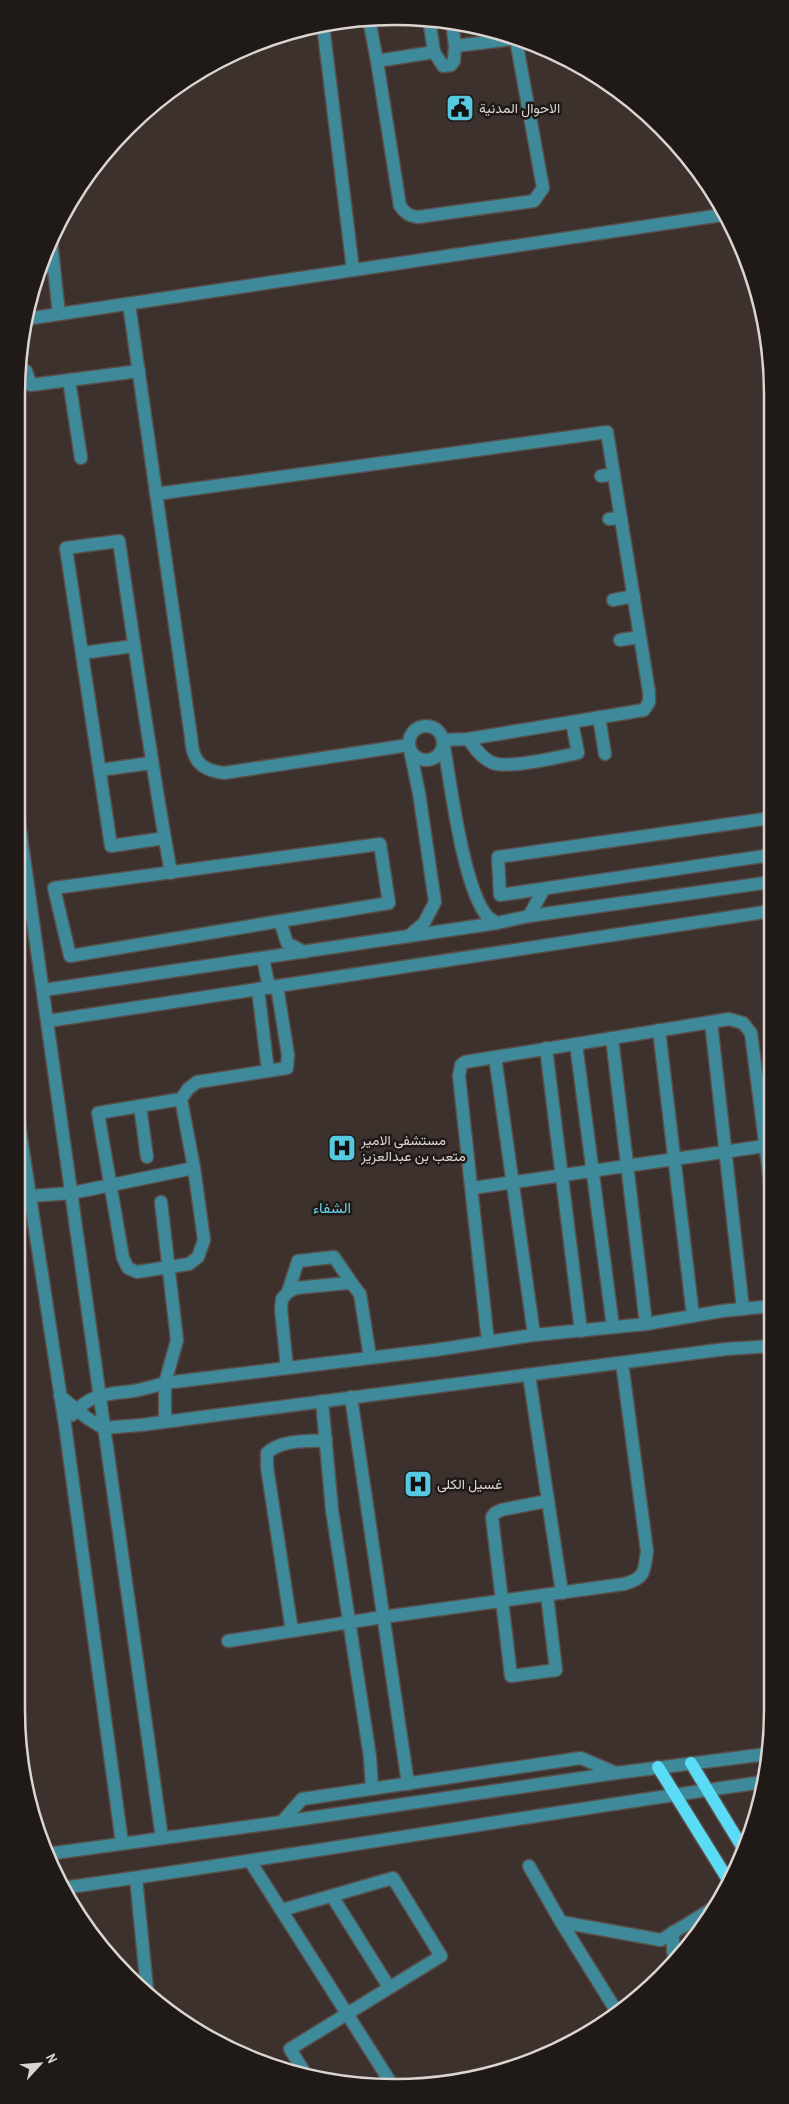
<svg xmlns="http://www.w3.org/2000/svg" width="789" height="2104" viewBox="0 0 789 2104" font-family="'Archivo Narrow',Vazirmatn,sans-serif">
<rect width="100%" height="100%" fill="#3c312c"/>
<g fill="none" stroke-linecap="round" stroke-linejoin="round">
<defs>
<g id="minor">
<polyline points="369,19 377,61 434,52 429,19"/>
<polyline points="452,22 455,46 514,39"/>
<polyline points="323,25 353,270"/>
<polyline points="434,52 443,66 451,65 454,61 455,46"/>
<path d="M377 61 400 206C405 213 409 216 418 217L534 201 543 188 516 40"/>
<polyline points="51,240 59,314"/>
<polyline points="40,268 54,266"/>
<path d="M129 304 191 737C192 760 200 770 224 773L409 745 419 793 435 902 424 923 409 936"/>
<polyline points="26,319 722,215"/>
<polyline points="26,371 31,385 139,371"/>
<polyline points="69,380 81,458"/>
<polyline points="601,476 614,474"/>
<path d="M156 494 607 432 649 692V702L644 710 468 739 443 740C450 780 463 888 487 916 490 919 494 921 497 923"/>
<polyline points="609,519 621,518"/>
<polyline points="613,600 634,596"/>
<polyline points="620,640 640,637"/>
<polyline points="82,653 134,646"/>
<polyline points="599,717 605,754"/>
<circle cx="426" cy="743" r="17"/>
<path d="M468 739C474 747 482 759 493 763 510 769 559 757 578 753L572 722"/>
<polyline points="100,770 151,763"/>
<polyline points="16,801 162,1838"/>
<polyline points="771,818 498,857 500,895 771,855"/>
<path d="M165 838 111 846 66 548 119 541C135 652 151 762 171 873"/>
<polygon points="380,844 389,903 70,956 54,888"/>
<polyline points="529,916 544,889"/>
<polyline points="280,921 287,943 304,952"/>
<polyline points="263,958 269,988"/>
<polyline points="258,989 268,1071"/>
<polyline points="44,990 497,923 529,916 771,882"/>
<polyline points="48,1021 771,911"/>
<polyline points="711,1022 743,1309"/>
<polyline points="659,1030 693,1316"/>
<polyline points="612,1038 646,1324"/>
<polyline points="576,1044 613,1327"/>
<polyline points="546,1048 581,1331"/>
<polyline points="495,1057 534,1335"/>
<polyline points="181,1099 98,1113 123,1258 128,1268 137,1272 189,1264 198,1257 204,1240 194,1168 181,1099 188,1089 197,1082 287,1068 288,1055 277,986"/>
<polyline points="16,1105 65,1425 122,1843"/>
<polyline points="140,1106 147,1157"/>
<polyline points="473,1188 765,1146"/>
<polyline points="30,1196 72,1193 194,1168"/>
<polyline points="161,1202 177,1340 165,1383 165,1421"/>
<polyline points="288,1292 298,1261 334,1257 353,1285"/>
<polyline points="488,1342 459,1076 461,1065 465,1062 729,1019 743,1023 751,1033 772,1197"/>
<polyline points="287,1368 281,1309 282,1299 288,1292 296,1288 347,1283 353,1285 360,1294 370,1357"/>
<polyline points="529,1375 562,1593"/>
<polyline points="60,1396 87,1418 103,1428 141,1425 726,1349 772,1346"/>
<polyline points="351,1397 408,1784"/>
<polyline points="322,1401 332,1510 370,1757 372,1789"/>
<path d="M72 1415C91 1393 107 1394 133 1391 144 1389 155 1386 165 1383L435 1350 534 1335 646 1324 722 1311 772 1306"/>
<polyline points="547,1595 556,1670 511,1676 492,1517 495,1513 501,1510 547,1501"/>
<path d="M292 1631 267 1467V1453C282 1439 307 1442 326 1440"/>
<path d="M228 1641 383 1617 624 1584C646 1578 644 1571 647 1551L622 1363"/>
<polyline points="282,1822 302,1799 581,1758 616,1773"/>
<polyline points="47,1854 282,1822 616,1773 767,1754"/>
<polyline points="250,1861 391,2083"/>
<polyline points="529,1866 561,1922 661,1940 715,1907"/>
<polyline points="136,1878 147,1989"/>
<path d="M62 1888C296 1856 529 1815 763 1782"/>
<polyline points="332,1896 389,1987"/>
<polyline points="282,1910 393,1878 441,1956 290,2049 307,2076"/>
<polyline points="561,1922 617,2012"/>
<polyline points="673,1932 673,1952 678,1955"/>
</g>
<g id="major">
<polyline points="691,1763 744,1850"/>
<polyline points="658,1767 730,1883"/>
</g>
</defs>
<use href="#minor" stroke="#594e4a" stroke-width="15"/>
<use href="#major" stroke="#594e4a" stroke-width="15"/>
<use href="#minor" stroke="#3e8a9a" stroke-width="12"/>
<use href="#major" stroke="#5adcf7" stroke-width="12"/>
</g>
<defs>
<symbol id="civic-square" viewBox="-11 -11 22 22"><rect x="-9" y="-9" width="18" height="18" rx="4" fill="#56c9e1" stroke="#1f1a18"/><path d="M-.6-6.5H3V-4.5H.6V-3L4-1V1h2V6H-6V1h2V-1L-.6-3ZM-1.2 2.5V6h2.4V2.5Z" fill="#111"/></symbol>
<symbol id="hospital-square" viewBox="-11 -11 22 22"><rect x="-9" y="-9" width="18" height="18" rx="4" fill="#56c9e1" stroke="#1f1a18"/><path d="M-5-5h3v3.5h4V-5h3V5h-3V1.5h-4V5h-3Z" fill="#111"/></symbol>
</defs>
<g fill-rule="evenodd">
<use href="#civic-square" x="444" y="92" width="32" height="32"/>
<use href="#hospital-square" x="326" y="1132" width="32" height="32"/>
<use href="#hospital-square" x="402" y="1468" width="32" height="32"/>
</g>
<g text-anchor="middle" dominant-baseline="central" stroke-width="5" stroke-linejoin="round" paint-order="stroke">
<g font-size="14" fill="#dbd4d1" stroke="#1f1a18" text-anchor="start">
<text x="479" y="108">الاحوال المدنية</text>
<text x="361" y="1140">مستشفى الامير<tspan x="361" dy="16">متعب بن عبدالعزيز</tspan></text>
<text x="437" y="1484">غسيل الكلى</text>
</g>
<g font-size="15" fill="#69d0e5" stroke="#1f1a18">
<text x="332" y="1207">الشفاء</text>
</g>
</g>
<path d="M0 0H789V2104H0ZM394 25H395A369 369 0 0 1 764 394V1710A369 369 0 0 1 395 2079H394A369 369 0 0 1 25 1710V394A369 369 0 0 1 394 25Z" fill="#1f1a18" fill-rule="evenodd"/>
<path fill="none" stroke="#dbd4d1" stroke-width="2.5" d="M394 25H395A369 369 0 0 1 764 394V1710A369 369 0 0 1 395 2079H394A369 369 0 0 1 25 1710V394A369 369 0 0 1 394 25Z"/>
<g transform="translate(40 2064) rotate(64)" stroke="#1f1a18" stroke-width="4" paint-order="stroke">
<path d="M0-4L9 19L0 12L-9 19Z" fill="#dbd4d1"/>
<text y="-8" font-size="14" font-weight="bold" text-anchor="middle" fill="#dbd4d1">N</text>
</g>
</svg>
